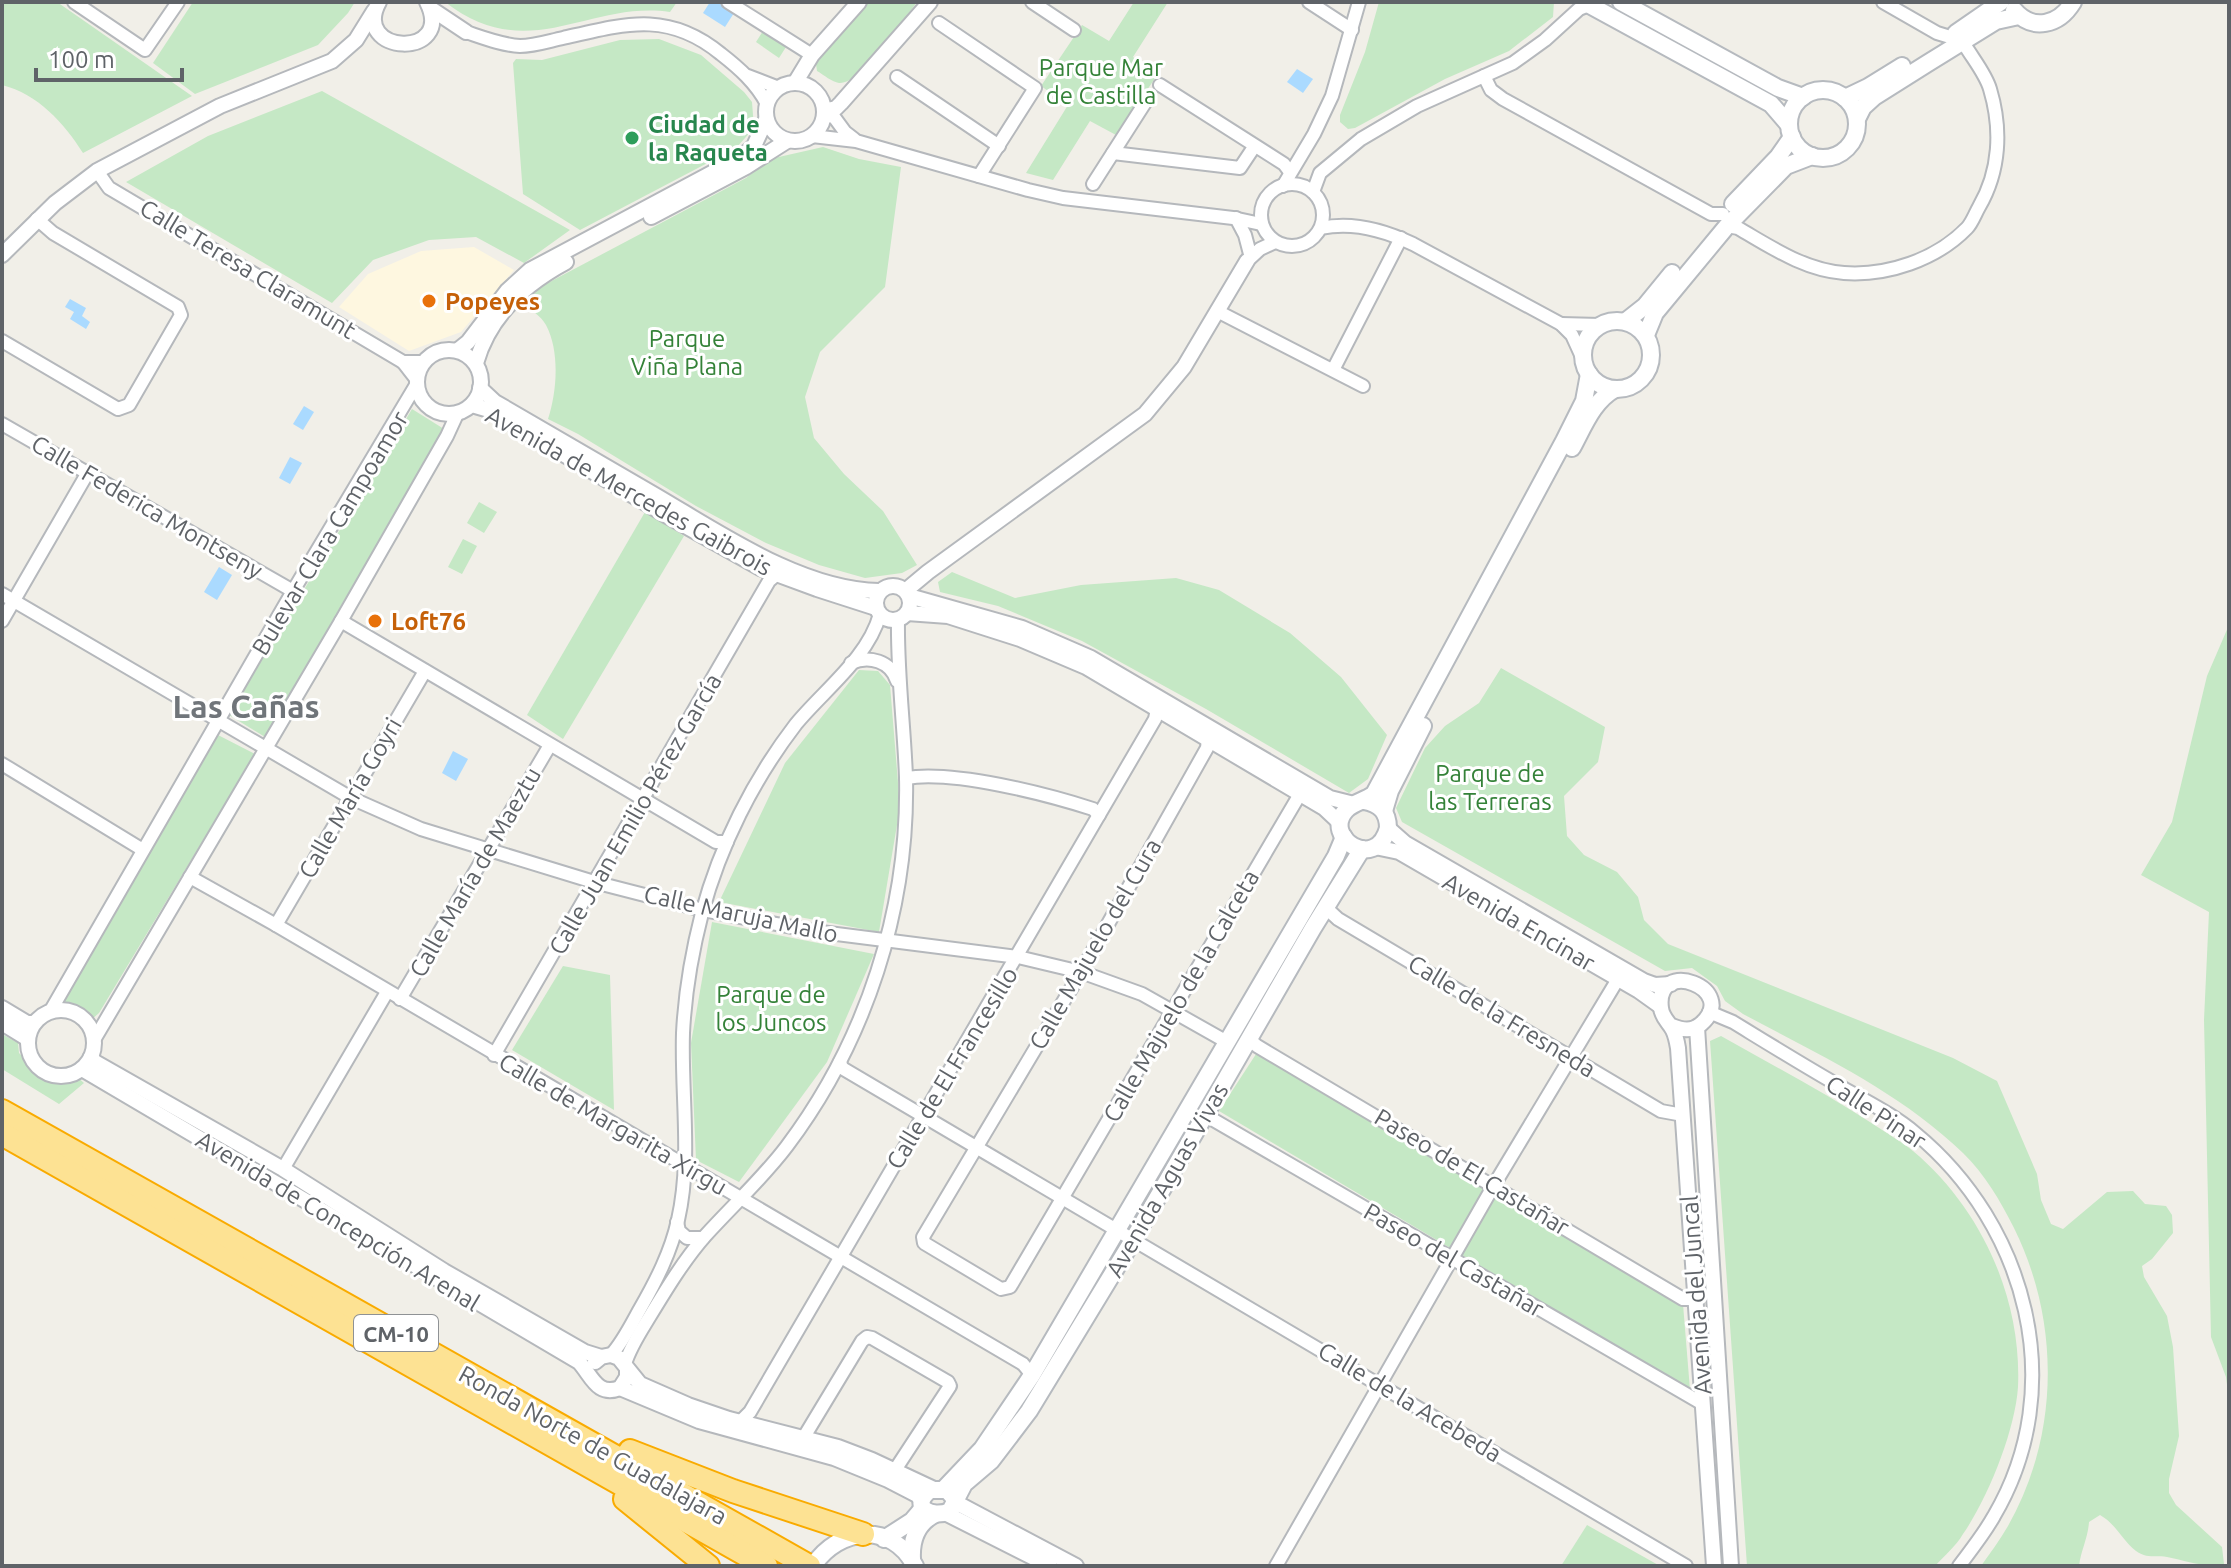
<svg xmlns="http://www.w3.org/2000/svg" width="2231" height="1568" viewBox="0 0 2231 1568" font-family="Ubuntu,sans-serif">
<rect width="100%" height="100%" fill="#f1efe8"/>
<polygon fill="#fef7e0" points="474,247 514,270 461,332 409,351 339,307 368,274 421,251"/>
<g fill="#c5e8c5">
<path d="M2 2H57L192 96 83 153C64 123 38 94 2 85Z"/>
<polygon points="193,2 355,2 348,13 318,45 195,94 153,63"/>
<path d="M445 2H677L670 12C588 0 529 67 445 2Z"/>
<path d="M866 2H917C904 19 861 85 839 83 832 82 824 75 817 71L816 64Z"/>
<polygon points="1134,2 1168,2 1133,57 1158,74 1116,135 1090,121 1053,180 1026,173 1068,105 1041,86 1082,25 1109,41"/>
<polygon points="1379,2 1554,2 1553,17 1509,51 1445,79 1355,128 1348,129 1340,122 1340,115 1365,52"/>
<polygon points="763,31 786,47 779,58 756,42"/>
<polygon points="659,39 701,55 744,92 752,102 754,128 736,148 580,230 523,194 513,63 516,59 542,60 620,40"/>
<polygon points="322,91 570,230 524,263 476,237 429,240 373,260 332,303 126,182 208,136"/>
<path d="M823 147 859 159 901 167 885 287 820 352 805 397 814 438 844 474 883 511 917 565 902 573 865 578 819 565 766 543 696 506 578 434 548 419C557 392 560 351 546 325 541 316 530 309 523 303L544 285 746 178 770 159Z"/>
<polygon points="412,409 444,429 265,737 229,715"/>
<polygon points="479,502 497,512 484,533 467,523"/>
<polygon points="645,512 684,536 563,739 527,715"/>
<polygon points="463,539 477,546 462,574 448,567"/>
<polygon points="952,572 1015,598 1081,585 1176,578 1219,590 1290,633 1341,677 1387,735 1368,779 1349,793 1206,709 1082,641 998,606 940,592 938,582"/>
<polygon points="2229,625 2229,1400 2226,1377 2211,1337 2204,1020 2209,912 2141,875 2172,822 2207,676"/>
<path d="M1501 668 1605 727 1598 762 1564 796 1567 836 1584 855 1617 872 1638 897 1644 920 1668 944 1953 1058 1997 1081 2037 1174 2041 1200 2051 1224 2063 1229 2107 1192 2133 1191 2145 1204 2166 1206 2172 1215 2173 1233 2152 1259 2142 1266 2144 1277 2167 1316 2173 1347 2179 1436 2169 1479V1493L2176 1505 2222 1547 2224 1564C2204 1568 2187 1561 2167 1557 2155 1555 2147 1559 2136 1551 2122 1540 2116 1524 2100 1515L2089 1522C2088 1538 2081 1550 2079 1566H1981C1990 1553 2000 1540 2008 1526 2060 1434 2060 1321 2014 1228 2001 1202 1984 1173 1963 1153 1900 1092 1820 1055 1743 1014L1725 1001 1717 986 1692 968 1665 971 1402 822 1396 808 1425 748 1445 726 1479 703Z"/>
<polygon points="859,670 878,671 890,685 900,807 879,932 719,902 785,763"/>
<polygon points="218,735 255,754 99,1013 91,1020 75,1006 62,1001"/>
<polygon points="712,922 874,954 827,1062 739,1182 696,1160 691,1043"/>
<polygon points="563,966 610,975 614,1110 512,1050"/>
<polygon points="2,1034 18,1043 19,1053 44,1078 77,1077 84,1083 59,1104 2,1069"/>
<path d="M1721 1036C1772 1065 1824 1092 1873 1124 1886 1133 1901 1141 1913 1151 1981 1208 2022 1298 2018 1387 2015 1431 1988 1498 1963 1534 1956 1546 1944 1556 1935 1566H1747L1710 1041Z"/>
<polygon points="1258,1051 1683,1304 1690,1390 1219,1111"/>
<polygon points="1587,1525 1660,1566 1561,1566"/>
</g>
<g fill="#aadaff">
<polygon points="710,2 717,2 734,13 725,27 703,13"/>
<polygon points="1297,69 1313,79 1303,93 1287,82"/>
<polygon points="70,299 86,308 82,316 90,322 86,329 70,319 74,312 65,307"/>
<polygon points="304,406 314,412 303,430 293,424"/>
<polygon points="290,457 302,463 290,484 279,478"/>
<polygon points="219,567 232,575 217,600 204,592"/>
<polygon points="453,751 468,759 456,781 442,773"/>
</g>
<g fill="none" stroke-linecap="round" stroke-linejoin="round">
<defs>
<g id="minor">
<polyline points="74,2 145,50 178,2"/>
<polyline points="728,2 812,55"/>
<polyline points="1032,2 1074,30"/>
<polyline points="1309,2 1352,30"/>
<polyline points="1883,2 1937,33 1950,37"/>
<polyline points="939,23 1035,88 979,176"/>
<path d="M466 32C484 38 502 45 520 46 534 46 549 41 563 38 624 24 668 10 721 54 739 68 756 83 767 104"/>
<polyline points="748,76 779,88"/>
<polyline points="1484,76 1491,90 1503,99 1711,214 1723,214"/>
<polyline points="897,77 999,146"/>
<polyline points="1160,85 1284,164 1290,172"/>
<polyline points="824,115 834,117 845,132 854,139"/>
<polyline points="812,136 856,141 1028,190 1063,198 1233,218 1261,224"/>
<polyline points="1113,153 1240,168 1254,147"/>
<polyline points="97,171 109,188 403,362"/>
<circle cx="1292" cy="215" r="31"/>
<polyline points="1093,184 1148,98"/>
<polyline points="1283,186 1314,134 1332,96 1359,2"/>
<polyline points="1313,192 1320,173 1361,139 1417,106 1513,63 1545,40 1579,9 1589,5"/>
<polyline points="1236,218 1245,235 1250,254"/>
<path d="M1727 226 1738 228C1771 247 1804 270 1844 273 1887 276 1936 260 1967 228 1972 223 1975 214 1979 207 2000 171 2002 129 1990 89 1986 75 1974 60 1966 47L1965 40"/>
<path d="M1321 228C1353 221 1384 230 1413 244L1561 324 1572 335 1582 357"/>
<polyline points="1247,261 1260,249 1275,242"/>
<polyline points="1217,311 1363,386"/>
<polyline points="1561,324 1600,325"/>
<polyline points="2,341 118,409 129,405 181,315 178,307 53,233 37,219"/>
<polyline points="1333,370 1401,238"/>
<polyline points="417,380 403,362 425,362"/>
<polyline points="2,424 293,591"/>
<polyline points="2,594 351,798 421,829 594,882 703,910 813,931 1018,957 1081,972 1142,994 1227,1042"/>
<polyline points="2,621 87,474"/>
<polyline points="341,621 716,842 727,842"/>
<path d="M851 663C869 655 891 661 897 681"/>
<polyline points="1208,739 1207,748 1081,972 923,1237 924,1243 1001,1289 1010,1287 1300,794"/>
<polyline points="2,764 143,850"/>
<path d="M906 778C954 770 1046 794 1093 809L1099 815"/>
<polyline points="190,877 276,925 1023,1364 1032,1375"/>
<polyline points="1325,907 1338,919 1661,1111 1683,1115"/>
<polyline points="276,925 425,671"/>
<polyline points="400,999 550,745"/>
<polyline points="50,1012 293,591 416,385"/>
<path d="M1709 1012 1733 1022C1769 1044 1806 1067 1843 1088 1867 1102 1894 1115 1915 1133 2027 1225 2070 1387 1994 1516 1984 1534 1971 1550 1959 1566"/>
<polyline points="1249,1039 1257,1046 1683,1299 1696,1299"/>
<polyline points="94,1040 341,621 447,436 458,412"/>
<polyline points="494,1055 769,581 776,575"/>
<polyline points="840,1062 842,1068 1686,1566"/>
<polyline points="1205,1115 1703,1404"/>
<polyline points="283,1169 387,992"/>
<polyline points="677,1222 679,1231 687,1238 703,1238"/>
<path d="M611 1355C623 1342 631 1325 640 1309 656 1281 671 1252 678 1220 692 1158 681 1096 683 1033 685 992 692 952 702 913 720 846 753 780 796 724 824 690 868 658 880 614"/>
<path d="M625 1364C630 1347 641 1331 650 1316 667 1288 684 1260 705 1236 732 1206 763 1178 787 1146 866 1041 909 909 906 777 904 724 897 672 898 619"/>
<polyline points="740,1422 750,1412 1155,719 1157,709"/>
<polyline points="804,1437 862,1341 867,1337 872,1338 948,1382 950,1386 895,1470"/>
<polyline points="1276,1566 1494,1185 1618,979"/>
</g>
<g id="tertiary">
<path d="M379 2C350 55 456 60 427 2"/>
<polyline points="430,8 466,32"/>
<circle cx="795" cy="112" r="29"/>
<polyline points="795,83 812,55 859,2"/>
<polyline points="824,111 836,108 841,103 930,2"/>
<polyline points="651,217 746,167 787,141"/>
<polyline points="2,255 55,203 97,171 220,106 332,61 356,40 374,11"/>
<polyline points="458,350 468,342 507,291 530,270 740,158 754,146 766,120"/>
<circle cx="449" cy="382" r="32"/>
<path d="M476 363C489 317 525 284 566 262"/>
<path d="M480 388 495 402C548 433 602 464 655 495 720 533 802 590 879 591"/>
<polyline points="472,405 489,410 669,517 760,568 817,589 876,608"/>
<circle cx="893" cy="603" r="17"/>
<polyline points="908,593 910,587 928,572 1145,414 1184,367 1247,261"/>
<polyline points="909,596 1022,628 1091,658 1330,798 1354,804"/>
<polyline points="907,613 948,616 1020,639 1086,667 1324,808 1340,823"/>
<polyline points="1388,828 1405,843 1644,981 1655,985 1671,984"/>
<polyline points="1375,847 1399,852 1639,991 1660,1006"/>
<polyline points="2,1008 27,1023 34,1023"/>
<circle cx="61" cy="1043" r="33"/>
<polyline points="2,1023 28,1039"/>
<path d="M1672 1026C1682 1030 1692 1032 1701 1024 1741 989 1654 956 1661 1008 1662 1018 1669 1022 1673 1030 1676 1036 1677 1042 1678 1048L1714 1566"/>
<polyline points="1697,1027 1731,1566"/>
<polyline points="91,1057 95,1062 283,1169 444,1271 585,1352 601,1357"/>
<path d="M82 1069 579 1362C592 1376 597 1397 620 1388L627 1377V1371"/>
<polyline points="595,1362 601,1357 611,1355 619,1358 640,1384 688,1405 729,1419 838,1447 872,1460 934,1489"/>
<polyline points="620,1388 699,1421 834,1458 888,1480 917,1495 922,1501"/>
<polyline points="955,1502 1076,1566"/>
<polyline points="945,1513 1050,1566"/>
</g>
<g id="secondary">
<polyline points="1584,2 1771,104 1789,125"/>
<polyline points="1621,2 1778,88 1803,97"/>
<path d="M2014 10C2033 32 2059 25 2073 2"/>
<polyline points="1956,33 2001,2"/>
<circle cx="1823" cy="124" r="34"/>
<polyline points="1845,98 1868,87 1902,66"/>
<polyline points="1857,119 1863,107 1874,97 1928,63 1996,21 2019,16"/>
<polyline points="1733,204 1778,157 1792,137"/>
<circle cx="1617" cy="355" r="34"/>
<polyline points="1626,321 1645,306 1672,273"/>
<polyline points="1646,335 1655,313 1727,226 1786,166 1812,156"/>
<path d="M1572 448C1584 426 1593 401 1615 389"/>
<path d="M1364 801C1380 804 1388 812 1388 828 1376 873 1321 837 1346 810 1354 802 1365 801 1374 794L1564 441 1584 401 1589 374"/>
<polyline points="1384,811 1390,791 1423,726"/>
<polyline points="944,1489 982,1449 1032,1375 1336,856 1344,837"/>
<path d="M954 1498 947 1490H930C909 1507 931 1519 950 1511L964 1484 991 1461 1029 1411 1133 1240 1313 928 1362 849"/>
<polyline points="884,1539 912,1521 923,1508"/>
<path d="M912 1559C911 1540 917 1523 935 1514"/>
<path d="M813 1566C839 1527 892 1521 915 1566"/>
</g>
<g id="motorway">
<polyline points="2,1111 809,1566"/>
<polyline points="2,1134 766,1566"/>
<polyline points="630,1451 733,1491 863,1534"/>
<polyline points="625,1499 708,1566"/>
</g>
</defs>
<use href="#minor" stroke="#b5b8bc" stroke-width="16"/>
<use href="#tertiary" stroke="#b5b8bc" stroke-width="18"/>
<use href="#secondary" stroke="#b6babf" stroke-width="20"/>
<use href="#motorway" stroke="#f9ab00" stroke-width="26"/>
<use href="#minor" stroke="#fff" stroke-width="12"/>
<use href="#tertiary" stroke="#fff" stroke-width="14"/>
<use href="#secondary" stroke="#fff" stroke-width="16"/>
<use href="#motorway" stroke="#fde293" stroke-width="22"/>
</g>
<circle fill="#2e9e5b" stroke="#fff" stroke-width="3" cx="632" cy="138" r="8"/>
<g fill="#e8710a" stroke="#fff" stroke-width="3">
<circle cx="429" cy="301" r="8"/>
<circle cx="375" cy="621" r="8"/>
</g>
<g text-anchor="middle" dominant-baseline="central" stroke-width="6" stroke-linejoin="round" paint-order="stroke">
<rect fill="#fff" stroke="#8f9295" stroke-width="2" x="354" y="1315" width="84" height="36" rx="6"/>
<g font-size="22" font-weight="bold" fill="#5f6368">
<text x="396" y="1333">CM-10</text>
</g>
<g font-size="24" fill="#348238" stroke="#fff">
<text x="1101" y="67">Parque Mar<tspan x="1101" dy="28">de Castilla</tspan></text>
<text x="687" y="338">Parque<tspan x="687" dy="28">Viña Plana</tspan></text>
<text x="1490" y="773">Parque de<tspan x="1490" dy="28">las Terreras</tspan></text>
<text x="771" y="994">Parque de<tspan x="771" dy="28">los Juncos</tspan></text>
</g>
<g font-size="24" font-weight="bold" fill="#27864d" stroke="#fff" text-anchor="start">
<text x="648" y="124">Ciudad de<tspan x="648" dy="28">la Raqueta</tspan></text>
</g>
<g font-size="24" fill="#5f6368" stroke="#fff">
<text transform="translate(248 269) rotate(31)">Calle Teresa Claramunt</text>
<text transform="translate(629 491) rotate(29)">Avenida de Mercedes Gaibrois</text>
<text transform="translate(147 507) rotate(30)">Calle Federica Montseny</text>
<text transform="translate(330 533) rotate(-59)">Bulevar Clara Campoamor</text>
<text transform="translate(350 798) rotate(-60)">Calle María Goyri</text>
<text transform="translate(635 814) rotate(-60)">Calle Juan Emilio Pérez García</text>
<text transform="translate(475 872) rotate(-60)">Calle María de Maeztu</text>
<text transform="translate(741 914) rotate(12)">Calle Maruja Mallo</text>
<text transform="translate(1519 922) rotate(30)">Avenida Encinar</text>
<text transform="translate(1095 944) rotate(-60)">Calle Majuelo del Cura</text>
<text transform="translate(1181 996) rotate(-60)">Calle Majuelo de la Calceta</text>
<text transform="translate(1502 1016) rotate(31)">Calle de la Fresneda</text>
<text transform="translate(952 1068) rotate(-59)">Calle de El Francesillo</text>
<text transform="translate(1876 1112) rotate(33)">Calle Pinar</text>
<text transform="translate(613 1124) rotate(30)">Calle de Margarita Xirgu</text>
<text transform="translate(1472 1172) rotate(31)">Paseo de El Castañar</text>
<text transform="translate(1167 1180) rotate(-60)">Avenida Aguas Vivas</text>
<text transform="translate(338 1221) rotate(31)">Avenida de Concepción Arenal</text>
<text transform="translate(1454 1260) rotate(30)">Paseo del Castañar</text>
<text transform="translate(1696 1295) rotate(-94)">Avenida del Juncal</text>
<text transform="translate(1410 1402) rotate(31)">Calle de la Acebeda</text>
<text transform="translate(593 1445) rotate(29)">Ronda Norte de Guadalajara</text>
</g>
<g font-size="24" font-weight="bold" fill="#c56008" stroke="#fff" text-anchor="start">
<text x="445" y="301">Popeyes</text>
<text x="391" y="621">Loft76</text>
</g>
<g font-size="32" font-weight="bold" fill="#70757a" stroke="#fff">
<text x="246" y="706">Las Cañas</text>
</g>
</g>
<rect width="2231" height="1568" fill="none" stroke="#5f6368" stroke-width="8"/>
<path d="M36 68v12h146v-12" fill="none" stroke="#5f6368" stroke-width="4"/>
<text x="48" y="68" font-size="24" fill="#5f6368" stroke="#ffffff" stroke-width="6" paint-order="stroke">100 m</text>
</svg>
